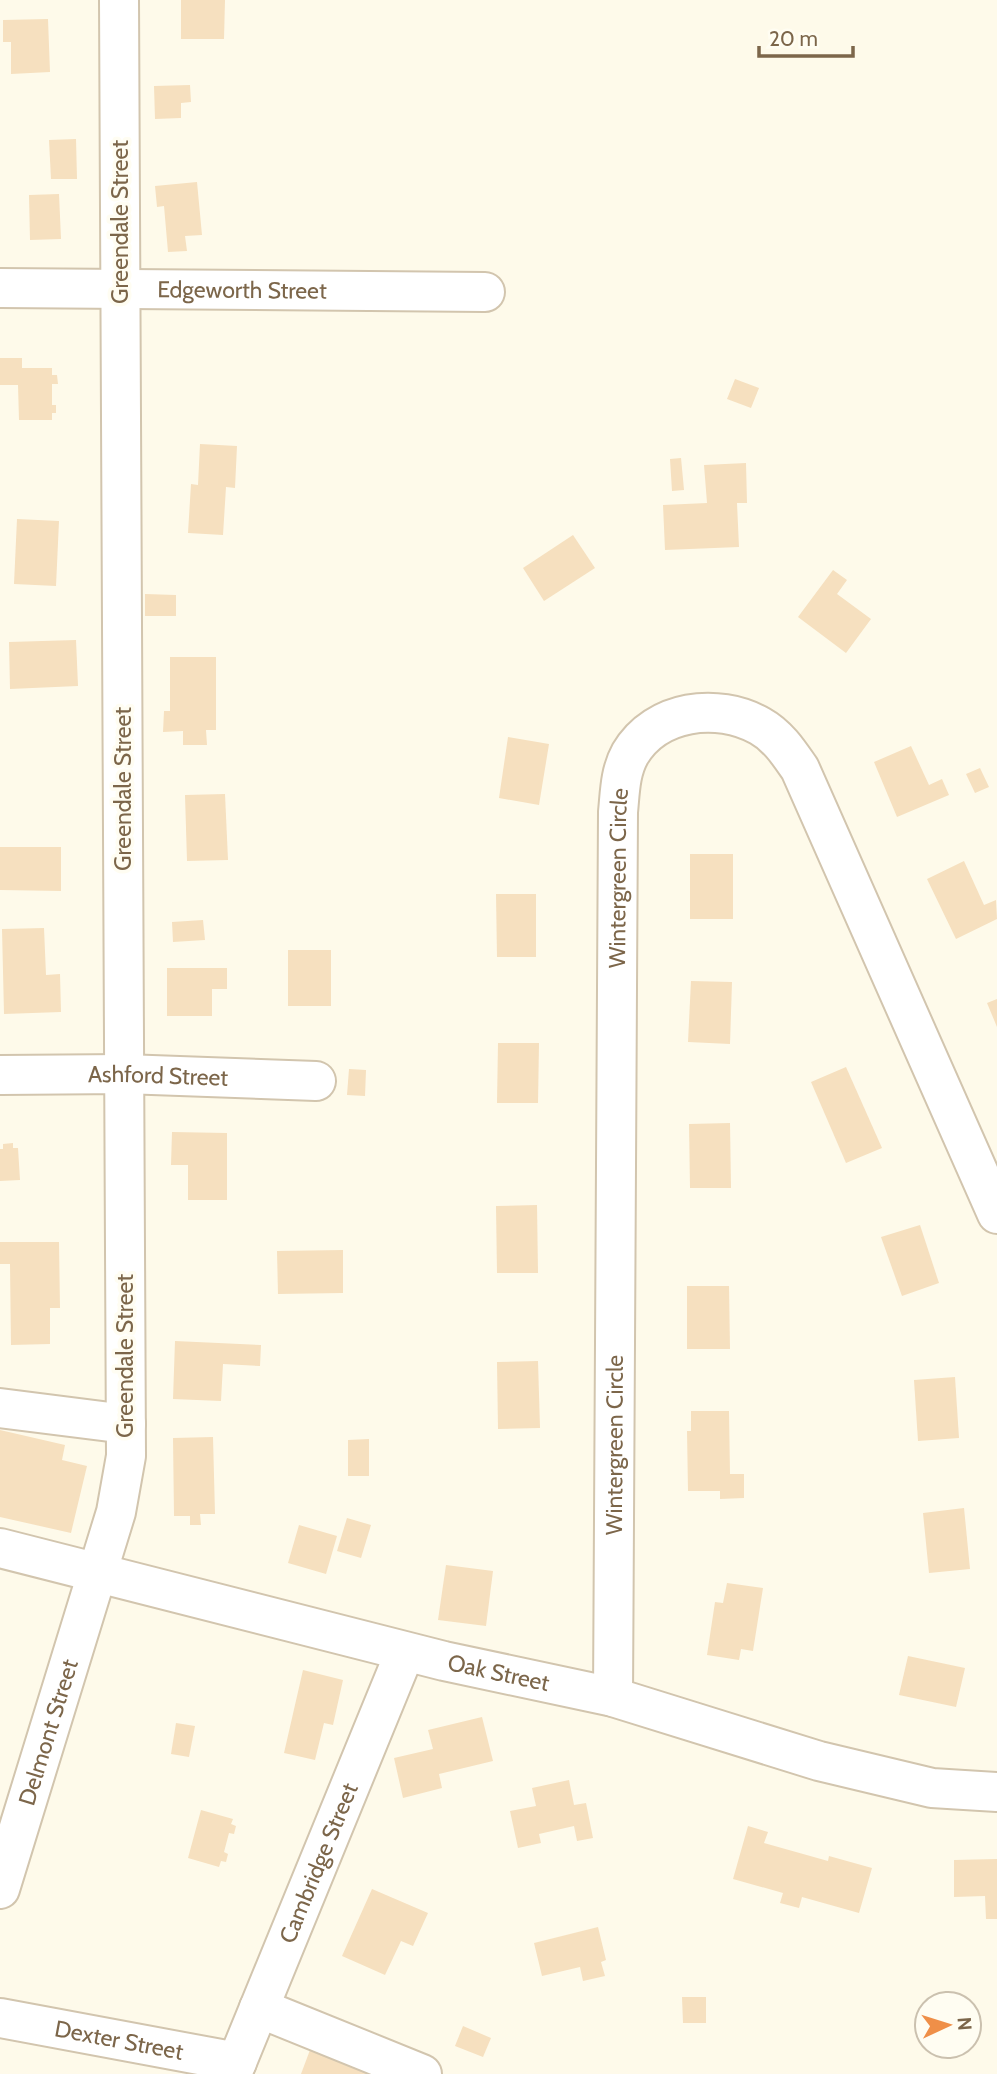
<svg xmlns="http://www.w3.org/2000/svg" width="997" height="2074" viewBox="0 0 997 2074" font-family="Cabin,sans-serif">
<rect width="100%" height="100%" fill="#fefaea"/>
<g fill="#f6e0bf">
<polygon points="181,0 225,0 224,39 181,39"/>
<polygon points="48,19 50,72 11,74 11,42 3,42 3,20"/>
<polygon points="190,85 191,102 181,103 181,118 155,119 154,86"/>
<polygon points="76,139 77,179 51,179 49,140"/>
<polygon points="197,182 202,235 185,236 187,251 168,252 164,206 157,207 155,186"/>
<polygon points="59,194 61,239 30,240 29,195"/>
<polygon points="0,358 22,358 22,368 52,368 52,375 57,375 58,384 52,384 52,405 56,405 56,413 52,413 52,420 19,420 18,385 0,385"/>
<polygon points="735,379 759,388 751,408 727,399"/>
<polygon points="200,444 237,446 235,488 226,487 223,535 188,533 191,484 198,485"/>
<polygon points="681,458 684,490 672,491 670,459"/>
<polygon points="746,463 747,503 737,503 739,547 665,550 663,505 707,503 704,465"/>
<polygon points="17,519 59,521 56,586 14,584"/>
<polygon points="573,535 595,568 544,601 523,568"/>
<polygon points="833,570 847,580 837,594 871,619 846,653 798,617"/>
<polygon points="145,594 176,595 176,616 145,616"/>
<polygon points="76,640 78,686 10,689 9,642"/>
<polygon points="170,657 216,657 216,730 206,730 207,745 183,745 183,731 163,732 164,711 170,711"/>
<polygon points="508,737 549,744 539,805 499,798"/>
<polygon points="911,746 929,785 942,779 949,795 897,817 874,762"/>
<polygon points="980,768 989,787 975,793 966,774"/>
<polygon points="225,794 228,860 187,861 185,795"/>
<polygon points="0,847 61,847 61,891 0,890"/>
<rect x="690" y="854" width="43" height="65"/>
<polygon points="964,861 984,905 996,900 997,919 956,939 927,879"/>
<polygon points="496,894 536,894 536,957 497,957"/>
<polygon points="203,920 205,940 173,942 172,922"/>
<polygon points="44,928 46,975 60,974 61,1012 4,1014 2,929"/>
<rect x="288" y="950" width="43" height="56"/>
<polygon points="167,968 227,968 227,989 212,989 212,1016 167,1016"/>
<polygon points="691,981 732,982 730,1044 688,1042"/>
<polygon points="997,999 997,1027 987,1003"/>
<polygon points="498,1043 539,1043 538,1103 497,1103"/>
<polygon points="846,1067 882,1148 846,1163 811,1082"/>
<polygon points="349,1069 366,1070 365,1096 347,1095"/>
<polygon points="730,1123 731,1188 690,1188 689,1124"/>
<polygon points="172,1132 227,1133 227,1200 188,1200 188,1165 171,1165"/>
<polygon points="13,1143 13,1148 18,1148 20,1180 0,1181 0,1149 3,1149 3,1144"/>
<polygon points="537,1205 538,1273 497,1273 496,1206"/>
<polygon points="920,1225 939,1283 902,1296 881,1237"/>
<polygon points="0,1242 59,1242 60,1308 50,1308 50,1344 11,1345 10,1264 0,1264"/>
<polygon points="343,1250 343,1293 278,1294 277,1251"/>
<polygon points="687,1286 729,1286 730,1349 687,1349"/>
<polygon points="175,1341 261,1345 260,1366 223,1364 221,1401 173,1399"/>
<polygon points="538,1361 540,1428 498,1429 497,1362"/>
<polygon points="955,1377 959,1438 918,1441 914,1380"/>
<polygon points="691,1411 729,1411 730,1474 744,1474 744,1498 720,1499 720,1491 688,1491 687,1431 691,1431"/>
<polygon points="0,1430 65,1445 62,1460 87,1466 71,1533 0,1517"/>
<polygon points="213,1437 215,1514 200,1514 201,1525 190,1525 190,1516 174,1516 173,1438"/>
<polygon points="369,1439 369,1476 348,1476 348,1440"/>
<polygon points="964,1508 970,1569 929,1573 923,1513"/>
<polygon points="347,1518 371,1525 361,1558 337,1551"/>
<polygon points="299,1525 337,1536 326,1574 288,1563"/>
<polygon points="446,1565 493,1571 486,1626 438,1620"/>
<polygon points="727,1583 763,1588 753,1651 741,1649 739,1660 707,1655 715,1602 723,1603"/>
<polygon points="908,1656 965,1668 956,1707 899,1695"/>
<polygon points="303,1670 343,1680 333,1725 324,1723 315,1760 284,1753"/>
<polygon points="482,1717 493,1761 439,1774 442,1788 403,1798 394,1758 433,1749 428,1730"/>
<polygon points="176,1723 195,1726 189,1757 171,1754"/>
<polygon points="569,1780 574,1805 586,1803 593,1838 577,1841 574,1826 539,1834 541,1843 518,1848 510,1811 536,1806 532,1788"/>
<polygon points="201,1810 233,1819 231,1824 236,1826 234,1834 229,1833 224,1852 228,1854 226,1862 221,1861 219,1867 188,1858"/>
<polygon points="748,1826 768,1832 764,1843 828,1861 829,1856 872,1868 859,1913 802,1897 799,1908 780,1903 783,1893 733,1879"/>
<polygon points="997,1859 997,1919 986,1919 985,1896 954,1897 954,1860"/>
<polygon points="372,1889 428,1913 413,1946 401,1941 385,1975 342,1956"/>
<polygon points="598,1927 606,1960 601,1962 605,1976 583,1981 580,1967 542,1976 534,1943"/>
<polygon points="682,1997 706,1997 706,2023 683,2023"/>
<polygon points="463,2026 491,2038 483,2057 455,2046"/>
<polygon points="310,2050 378,2074 301,2074"/>
</g>
<g fill="none" stroke-linecap="round" stroke-linejoin="round">
<defs>
<g id="minor">
<path id="s1" d="M0 288 485 292"/>
<path id="s2" d="M0 1075 124 1074 316 1081"/>
<polyline points="0,1408 126,1424"/>
<path id="s3" d="M0 1548 444 1661 613 1697 819 1761 932 1788 997 1792"/>
<path id="s4" d="M613 1697 618 812C620 792 620 772 630 754 656 710 717 702 760 726 778 736 789 753 800 769L997 1214"/>
<path id="s5" d="M0 1889 116 1512 126 1456 119 0"/>
<polyline points="259,2008 422,2074"/>
<path id="s6" d="M0 2018 237 2062"/>
<path id="s7" d="M232 2074 405 1652"/>
</g>
</defs>
<use href="#minor" stroke="#d2c5ae" stroke-width="42"/>
<use href="#minor" stroke="#fff" stroke-width="38"/>
</g>
<g text-anchor="middle" dominant-baseline="central" stroke-width="7" stroke-linejoin="round" paint-order="stroke">
<g font-size="23" fill="#7c664a" stroke="#fffdf2">
<text transform="translate(120 222) rotate(-90)">Greendale Street</text>
<text stroke="none"><textPath href="#s1" startOffset="242">Edgeworth Street</textPath></text>
<text transform="translate(123 789) rotate(-90)">Greendale Street</text>
<text stroke="none"><textPath href="#s4" startOffset="819">Wintergreen Circle</textPath></text>
<text stroke="none"><textPath href="#s2" startOffset="158">Ashford Street</textPath></text>
<text transform="translate(125 1356) rotate(-90)">Greendale Street</text>
<text stroke="none"><textPath href="#s4" startOffset="252">Wintergreen Circle</textPath></text>
<text stroke="none"><textPath href="#s3" startOffset="514">Oak Street</textPath></text>
<text stroke="none"><textPath href="#s5" startOffset="164">Delmont Street</textPath></text>
<text stroke="none"><textPath href="#s7" startOffset="228">Cambridge Street</textPath></text>
<text stroke="none"><textPath href="#s6" startOffset="121">Dexter Street</textPath></text>
</g>
</g>
<g transform="translate(948 2025) rotate(86)"><circle r="33" fill="#fffdf2" stroke="#cbc1af" stroke-width="2"/>
<path d="M0-5L12 26L0 18L-12 26Z" fill="#ef8f48"/>
<text y="-10" font-size="19" font-weight="bold" text-anchor="middle" fill="#7c664a">N</text>
</g>
<path d="M759 46v10h94v-10" fill="none" stroke="#7c664a" stroke-width="3.5"/>
<text x="769" y="46" font-size="21" fill="#7c664a" stroke="#fffdf2" stroke-width="5" paint-order="stroke">20 m</text>
</svg>
